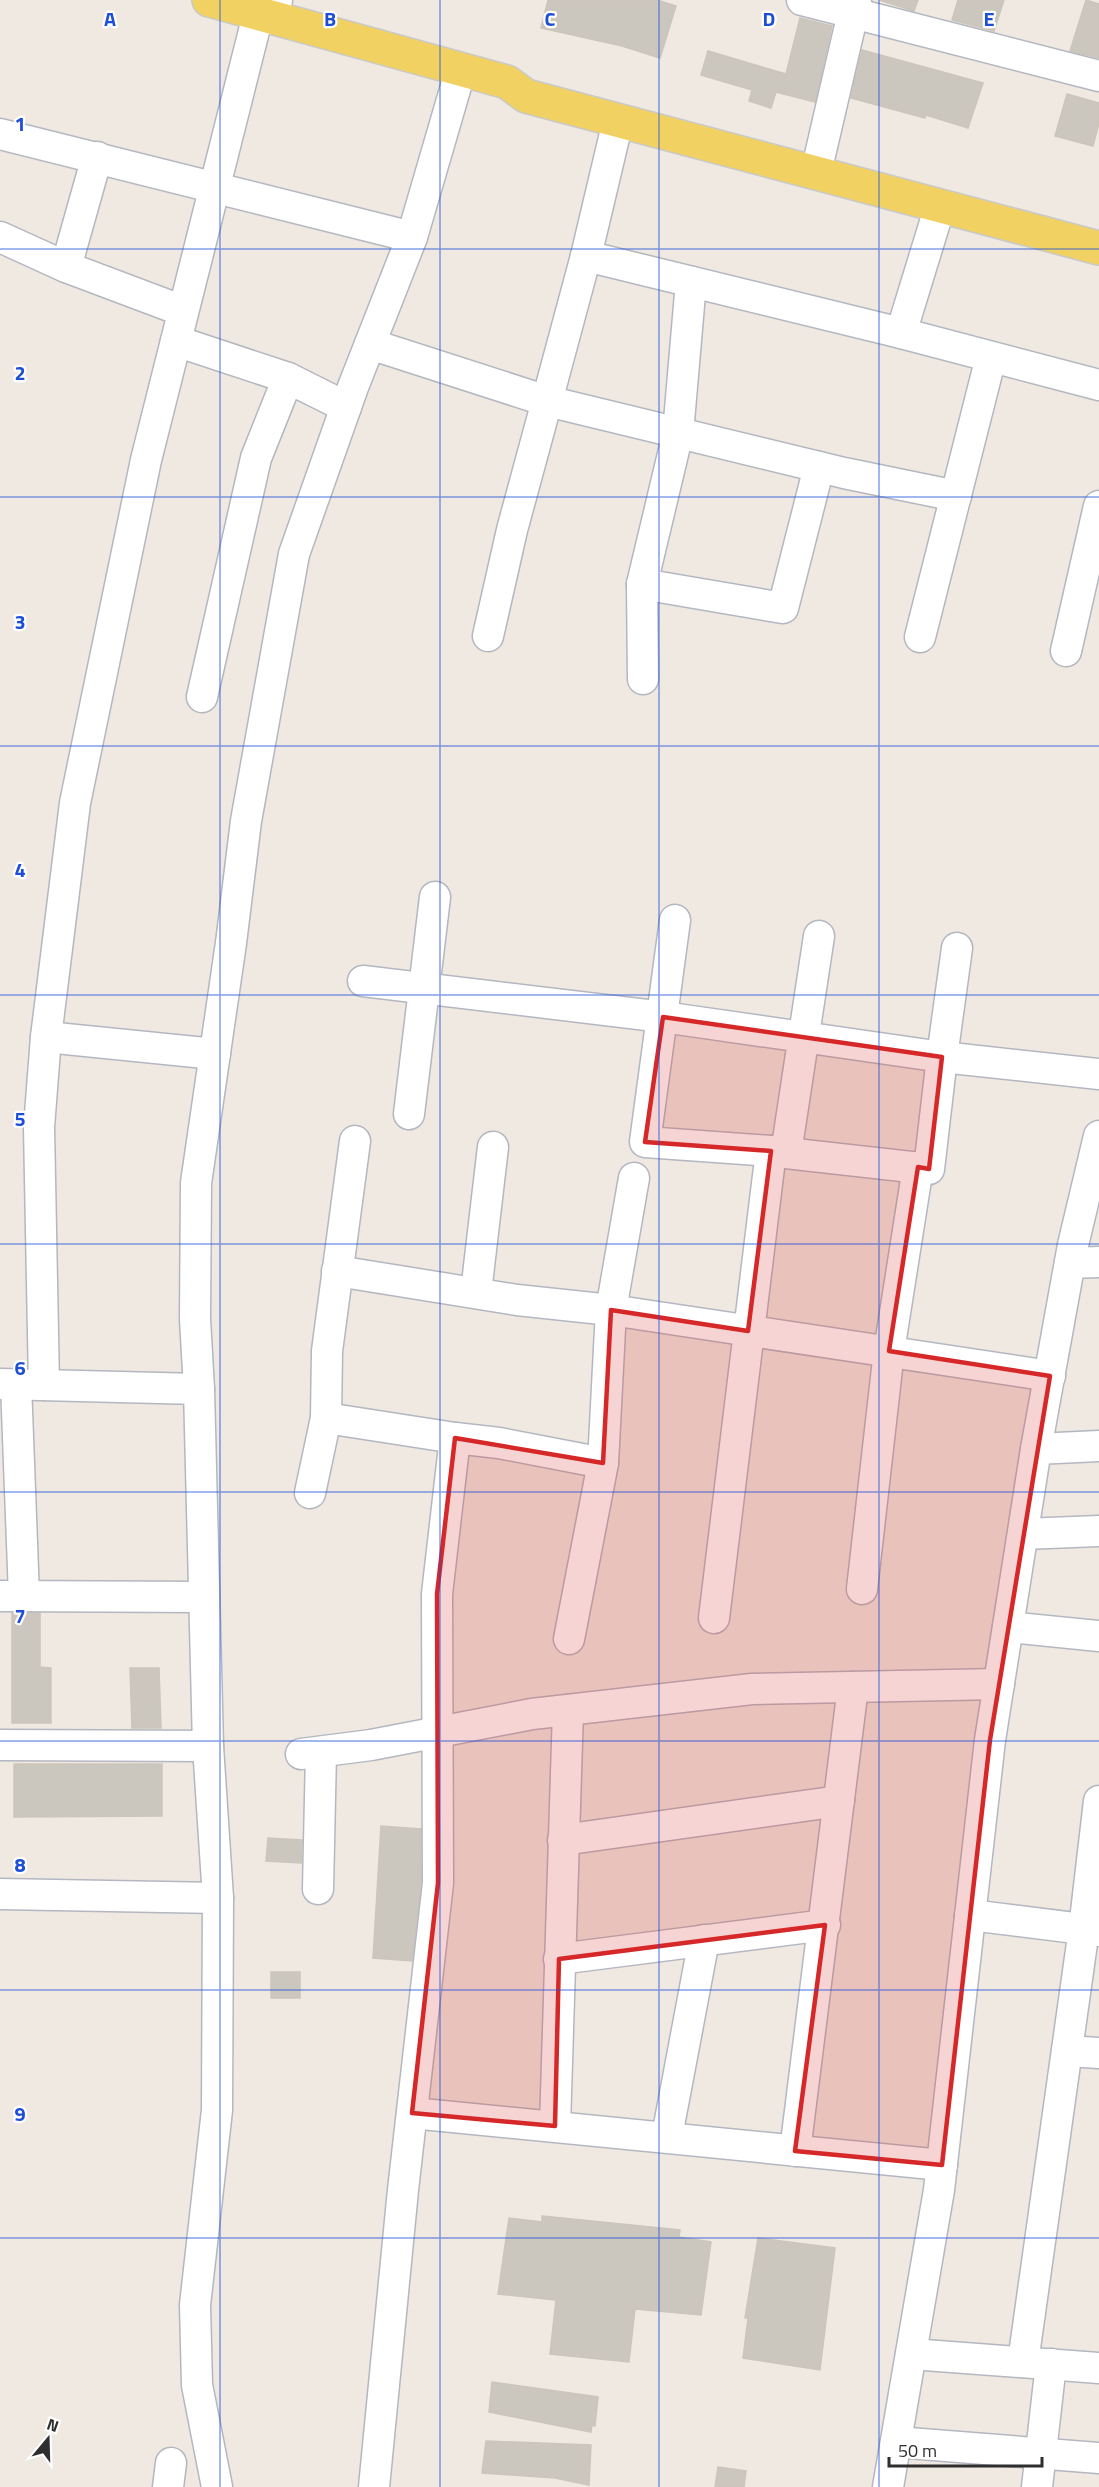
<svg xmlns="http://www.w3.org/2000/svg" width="1099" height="2487" viewBox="0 0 1099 2487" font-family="'Titillium Web',sans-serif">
<rect width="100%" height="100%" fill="#efe9e1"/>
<g fill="#cbc7bf" stroke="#cbc5ba" stroke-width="1.5">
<polygon points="548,0 657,0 676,6 660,58 622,46 541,28"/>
<polygon points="879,0 918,0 914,11"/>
<polygon points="958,0 1004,0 994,31 952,20"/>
<polygon points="1086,0 1099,4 1099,58 1070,51"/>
<polygon points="800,18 832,26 815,102 776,92 771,108 749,101 752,90 701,75 708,51 786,74"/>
<polygon points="862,50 983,83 968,128 926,115 925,118 851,98"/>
<polygon points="1067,94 1099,103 1099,123 1093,146 1055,136"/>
<polygon points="12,1613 40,1613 40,1667 51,1668 51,1723 12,1723"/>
<polygon points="130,1668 159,1668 161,1728 132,1728"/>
<polygon points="14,1764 162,1764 162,1816 14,1817"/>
<polygon points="381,1826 421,1829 421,1882 412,1961 373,1958"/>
<polygon points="268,1838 302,1840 301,1863 266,1861"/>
<rect x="271" y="1972" width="29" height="26"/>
<polygon points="542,2216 680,2230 679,2237 711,2242 701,2315 635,2309 629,2362 550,2354 556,2300 498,2294 509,2218 542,2222"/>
<polygon points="758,2238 835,2248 820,2370 743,2358 748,2318 745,2318"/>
<polygon points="492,2382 598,2397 595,2426 592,2425 591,2432 489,2412"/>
<polygon points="486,2441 591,2445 589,2485 555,2478 482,2473"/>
<polygon points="718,2467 746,2471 744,2487 715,2487"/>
</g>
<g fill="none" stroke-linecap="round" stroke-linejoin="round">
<defs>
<g id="minor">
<polyline points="802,0 1099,76"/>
<polyline points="0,134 412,237 461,69"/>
<polyline points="820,155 856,0"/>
<polyline points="940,206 901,333 1099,385"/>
<polyline points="0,237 66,267 183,311"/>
<polyline points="586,256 618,121"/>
<polyline points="66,267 97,157"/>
<polyline points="901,333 586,256 547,401 844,473 956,496"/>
<polyline points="176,341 288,378 346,407"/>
<polyline points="370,344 547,401 512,530 488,636"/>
<polyline points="642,584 678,433 691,282"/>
<polyline points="920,637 991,357"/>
<polyline points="1066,651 1099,506"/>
<polyline points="643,679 642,584 783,608 819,467"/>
<polyline points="202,697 256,458 288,378"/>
<polyline points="675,920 645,1142 771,1151"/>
<polyline points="957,948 942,1057 1099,1074"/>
<polyline points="363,981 655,1016 663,1017 942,1057 929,1169 786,1153 819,936"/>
<polyline points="46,1037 215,1054"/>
<polyline points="409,1114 435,897"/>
<polyline points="1070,1263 1099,1262"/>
<polyline points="337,1271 517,1300 611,1310 634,1178"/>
<polyline points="476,1292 493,1147"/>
<polyline points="0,1384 199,1389 208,1746 0,1745"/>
<polyline points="16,1384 24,1596"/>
<polyline points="44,1385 39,1127 46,1037 75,803 146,460 258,15 277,0"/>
<polyline points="199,1389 195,1319 196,1183 231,943 246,821 294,554 353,387 412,237"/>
<polyline points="326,1418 327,1351 355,1141"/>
<polyline points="1036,1449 1099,1446"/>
<polyline points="310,1493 326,1418 455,1438"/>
<polyline points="1023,1534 1099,1531"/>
<polyline points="862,1589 889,1351 918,1167"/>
<polyline points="0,1596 204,1597"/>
<polyline points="714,1618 771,1151 786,1153"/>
<polyline points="1008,1627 1099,1636"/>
<polyline points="569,1639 603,1463 611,1310 1050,1376"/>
<polyline points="208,1746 218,1898 217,2110 195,2305 197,2385 217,2487"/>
<polyline points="301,1754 371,1745 532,1714 752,1689 999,1684"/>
<polyline points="563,1840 839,1801"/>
<polyline points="318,1889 321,1752"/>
<polyline points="0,1894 218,1898"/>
<polyline points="970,1915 1099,1931"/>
<polyline points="559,1959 825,1925"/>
<polyline points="1067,2051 1099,2053"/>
<polyline points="412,2113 942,2165"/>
<polyline points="555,2126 568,1710"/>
<polyline points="667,2136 704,1940"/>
<polyline points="795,2151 853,1687"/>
<polyline points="911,2354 1099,2368"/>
<polyline points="1023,2362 1084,1929 1099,1801"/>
<polyline points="896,2442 1099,2458"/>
<polyline points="168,2487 171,2463"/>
<polyline points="374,2487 403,2190 438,1883 437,1594 455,1438 499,1443 603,1463"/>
<polyline points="888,2487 939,2190 990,1740 1036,1449 1073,1245 1099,1136"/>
<polyline points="1037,2487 1051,2364"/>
</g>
<polyline id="major" points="209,0 507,82 526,96 1099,248"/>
</defs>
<use href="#minor" stroke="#b4b7c1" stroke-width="33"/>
<use href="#major" stroke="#c9c9c9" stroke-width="36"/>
<use href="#minor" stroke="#fff" stroke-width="30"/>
<use href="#major" stroke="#f2d163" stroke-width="33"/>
</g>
<path fill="#d62828" fill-opacity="0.2" stroke="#d62828" stroke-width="4.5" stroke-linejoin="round" d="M663 1017 942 1057 929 1169 918 1167 889 1351 1050 1376 990 1740 942 2165 795 2151 825 1925 559 1959 555 2126 412 2113 438 1883 437 1594 455 1438 603 1463 611 1310 748 1331 771 1151 645 1142Z"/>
<path fill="none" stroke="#1d4ed8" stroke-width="1.5" stroke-opacity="0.55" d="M220 0V2487M440 0V2487M659 0V2487M879 0V2487M0 249H1099M0 497H1099M0 746H1099M0 995H1099M0 1244H1099M0 1492H1099M0 1741H1099M0 1990H1099M0 2238H1099"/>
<g font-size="20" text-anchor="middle" font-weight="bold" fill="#1d4ed8" stroke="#fff" stroke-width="4.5" stroke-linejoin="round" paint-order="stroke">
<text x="110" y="26">A</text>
<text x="330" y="26">B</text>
<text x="550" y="26">C</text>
<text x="769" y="26">D</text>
<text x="989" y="26">E</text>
<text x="20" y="131">1</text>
<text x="20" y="380">2</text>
<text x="20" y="629">3</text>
<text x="20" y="877">4</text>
<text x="20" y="1126">5</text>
<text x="20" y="1375">6</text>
<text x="20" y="1623">7</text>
<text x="20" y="1872">8</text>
<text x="20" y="2121">9</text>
</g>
<g transform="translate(48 2439) rotate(19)" stroke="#ffffff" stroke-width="4.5" paint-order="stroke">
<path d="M0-4.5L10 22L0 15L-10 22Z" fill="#2e2e2e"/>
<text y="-9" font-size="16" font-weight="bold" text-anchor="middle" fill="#2e2e2e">N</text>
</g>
<path d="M889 2457v9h153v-9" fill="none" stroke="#2e2e2e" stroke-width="3"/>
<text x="898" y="2457" font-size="18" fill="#2e2e2e" stroke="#ffffff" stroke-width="4.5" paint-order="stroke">50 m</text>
</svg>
